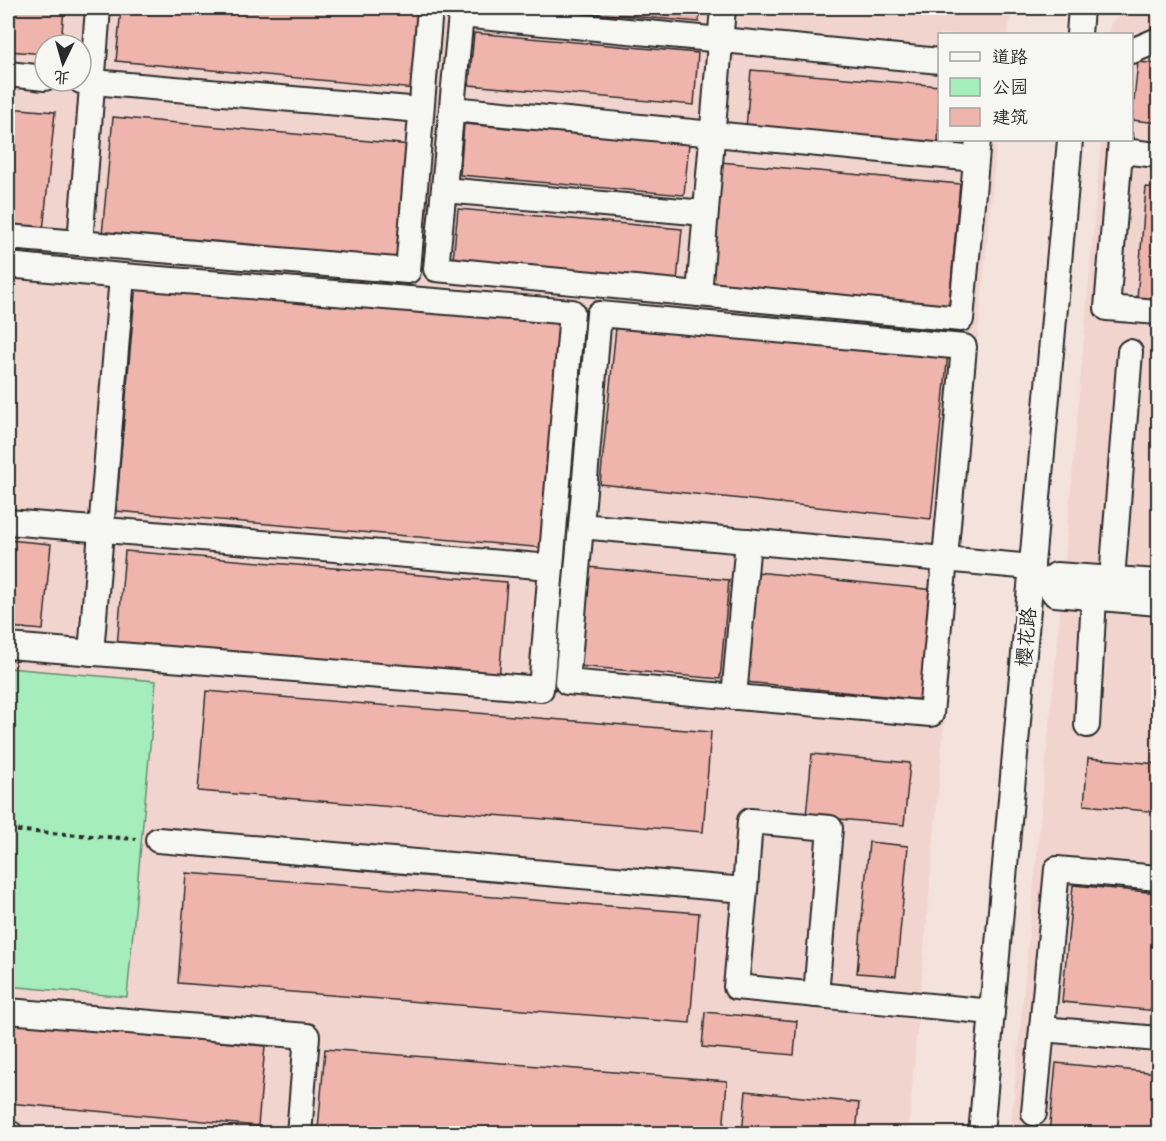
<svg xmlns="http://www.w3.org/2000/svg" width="1166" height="1141" viewBox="0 0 1166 1141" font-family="Itim,'LXGW WenKai TC',sans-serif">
<rect width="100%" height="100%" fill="#f4e2dd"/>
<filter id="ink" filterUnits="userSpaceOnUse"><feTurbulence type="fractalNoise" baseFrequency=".0167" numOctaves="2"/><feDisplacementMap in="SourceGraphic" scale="12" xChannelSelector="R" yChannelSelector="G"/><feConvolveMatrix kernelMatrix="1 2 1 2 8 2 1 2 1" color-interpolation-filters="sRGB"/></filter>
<g filter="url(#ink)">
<g fill="#f2d4ce" fill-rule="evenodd">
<path d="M8 8H1004L1010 15 1008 34H940V140H997L978 335 908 1133H8ZM45 45H81V81H45Z"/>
<polygon points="1127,8 1158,8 1158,1133 1010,1134 1063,582 1101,140 1132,140 1132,34 1110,34 1110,24"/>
</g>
<polygon fill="#a5edbb" stroke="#688c73" stroke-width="1.5" points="8,668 156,681 127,997 8,986"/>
<g fill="#efb4ac" stroke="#2b2b2b" stroke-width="1.5">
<polygon points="8,8 64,8 61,45 45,45 45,54 8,51"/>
<polygon points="121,8 422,8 415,89 116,61"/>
<polygon points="536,8 701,8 699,22"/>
<polygon points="474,33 698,53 694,105 469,85"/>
<polygon points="1138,62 1158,64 1158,123 1132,120"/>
<polygon points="751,70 940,86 938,145 746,128"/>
<polygon points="8,108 55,112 43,232 8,228"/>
<polygon points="113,117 411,145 399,263 102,235"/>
<polygon points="464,124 689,144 684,195 460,175"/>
<polygon points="720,162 960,184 949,305 708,283"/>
<polygon points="1146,187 1158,188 1158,301 1137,299"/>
<polygon points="458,209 682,229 677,281 453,260"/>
<polygon points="136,283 566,320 546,548 116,511"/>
<polygon points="617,318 948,353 931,519 600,484"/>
<polygon points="8,540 51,544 43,630 8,627"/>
<polygon points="125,551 507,582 499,678 117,647"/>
<polygon points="587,567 729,580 720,679 578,666"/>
<polygon points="756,572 935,590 924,700 745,682"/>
<polygon points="206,691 711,732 703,832 198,791"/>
<polygon points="812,754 910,763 904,825 806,816"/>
<polygon points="1088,758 1158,764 1158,812 1084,805"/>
<polygon points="869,842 908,846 896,976 857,973"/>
<polygon points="186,873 699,913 690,1023 178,983"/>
<polygon points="1073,885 1158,893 1158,1011 1062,1002"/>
<polygon points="705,1012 797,1021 794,1055 702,1047"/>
<polygon points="8,1023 265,1046 258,1126 8,1103"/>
<polygon points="325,1049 727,1081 723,1134 374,1134 318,1129"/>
<polygon points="1056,1063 1158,1073 1158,1134 1049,1134"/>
<polygon points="746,1091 859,1103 856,1134 742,1134"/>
</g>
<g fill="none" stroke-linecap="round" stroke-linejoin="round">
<defs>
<g id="minor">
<polyline points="1079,34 1081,8"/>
<polyline points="1132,51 1158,40"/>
<polyline points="940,61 461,15 436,269 961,319 978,140"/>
<polyline points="8,74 45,78"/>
<polyline points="81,81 421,110"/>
<polyline points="452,109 976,159"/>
<polyline points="1121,140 1107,308 1158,312"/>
<polyline points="1121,151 1158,155"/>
<polyline points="444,190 705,213"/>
<polyline points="8,237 408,271 430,8"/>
<polyline points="80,243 98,8"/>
<polyline points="8,265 122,276"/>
<polyline points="699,294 723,8"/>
<polyline points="8,522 551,567 541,689 8,646"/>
<path d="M581 526 599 314 964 347 931 714 567 682 581 526C731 540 881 553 1032 567"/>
<polyline points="1112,579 1130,352"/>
<polyline points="1031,582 1046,582 1056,575 1158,582"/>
<polyline points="1046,582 1055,594 1158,603"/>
<polyline points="91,653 122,276 572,312 551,567"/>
<polyline points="734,697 748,541"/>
<polyline points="1087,725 1094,597"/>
<polyline points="158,840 745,890 736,987 992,1012"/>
<polyline points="745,890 750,821 830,828 816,995"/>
<polyline points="8,1011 307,1036 299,1134"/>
<polyline points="1042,1029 1158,1039"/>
<polyline points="1034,1113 1057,869 1158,878"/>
<polyline points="8,1133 11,1134"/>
<polyline points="981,1134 1070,140"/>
</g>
</defs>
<use href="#minor" stroke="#2b2b2b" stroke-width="28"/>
<polyline stroke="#2b2b2b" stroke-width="4" stroke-dasharray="4.5 4.5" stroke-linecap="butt" points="8,830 136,839"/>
<use href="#minor" stroke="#f6f6f2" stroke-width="24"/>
</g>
</g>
<g text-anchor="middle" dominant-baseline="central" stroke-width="5" stroke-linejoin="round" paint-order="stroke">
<g font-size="20" fill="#2b2b2b" stroke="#f6f6f2">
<text transform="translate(1026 637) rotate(-85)">樱花路</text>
</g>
</g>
<rect width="1166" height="1141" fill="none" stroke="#f6f6f2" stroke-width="30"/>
<rect x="15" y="15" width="1136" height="1111" fill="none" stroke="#2b2b2b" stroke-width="2" filter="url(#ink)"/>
<rect x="938" y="33" width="195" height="108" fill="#f6f6f2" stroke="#a5a5a2" stroke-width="1.5"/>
<rect x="950" y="52" width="30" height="9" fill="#f6f6f2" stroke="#a5a5a2" stroke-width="1.5"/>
<text x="992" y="63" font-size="18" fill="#2b2b2b">道路</text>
<rect x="950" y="78" width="30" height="18" fill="#a5edbb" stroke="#a5a5a2" stroke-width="1.5"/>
<text x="992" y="93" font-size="18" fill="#2b2b2b">公园</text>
<rect x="950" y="108" width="30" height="18" fill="#efb4ac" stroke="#a5a5a2" stroke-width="1.5"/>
<text x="992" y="123" font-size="18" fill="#2b2b2b">建筑</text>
<g transform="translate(63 63) rotate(185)"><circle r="28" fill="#f6f6f2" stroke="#a5a5a2" stroke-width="1.5"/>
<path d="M0-4.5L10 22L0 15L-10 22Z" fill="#2b2b2b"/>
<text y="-9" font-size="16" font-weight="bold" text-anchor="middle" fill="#2b2b2b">北</text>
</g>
</svg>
